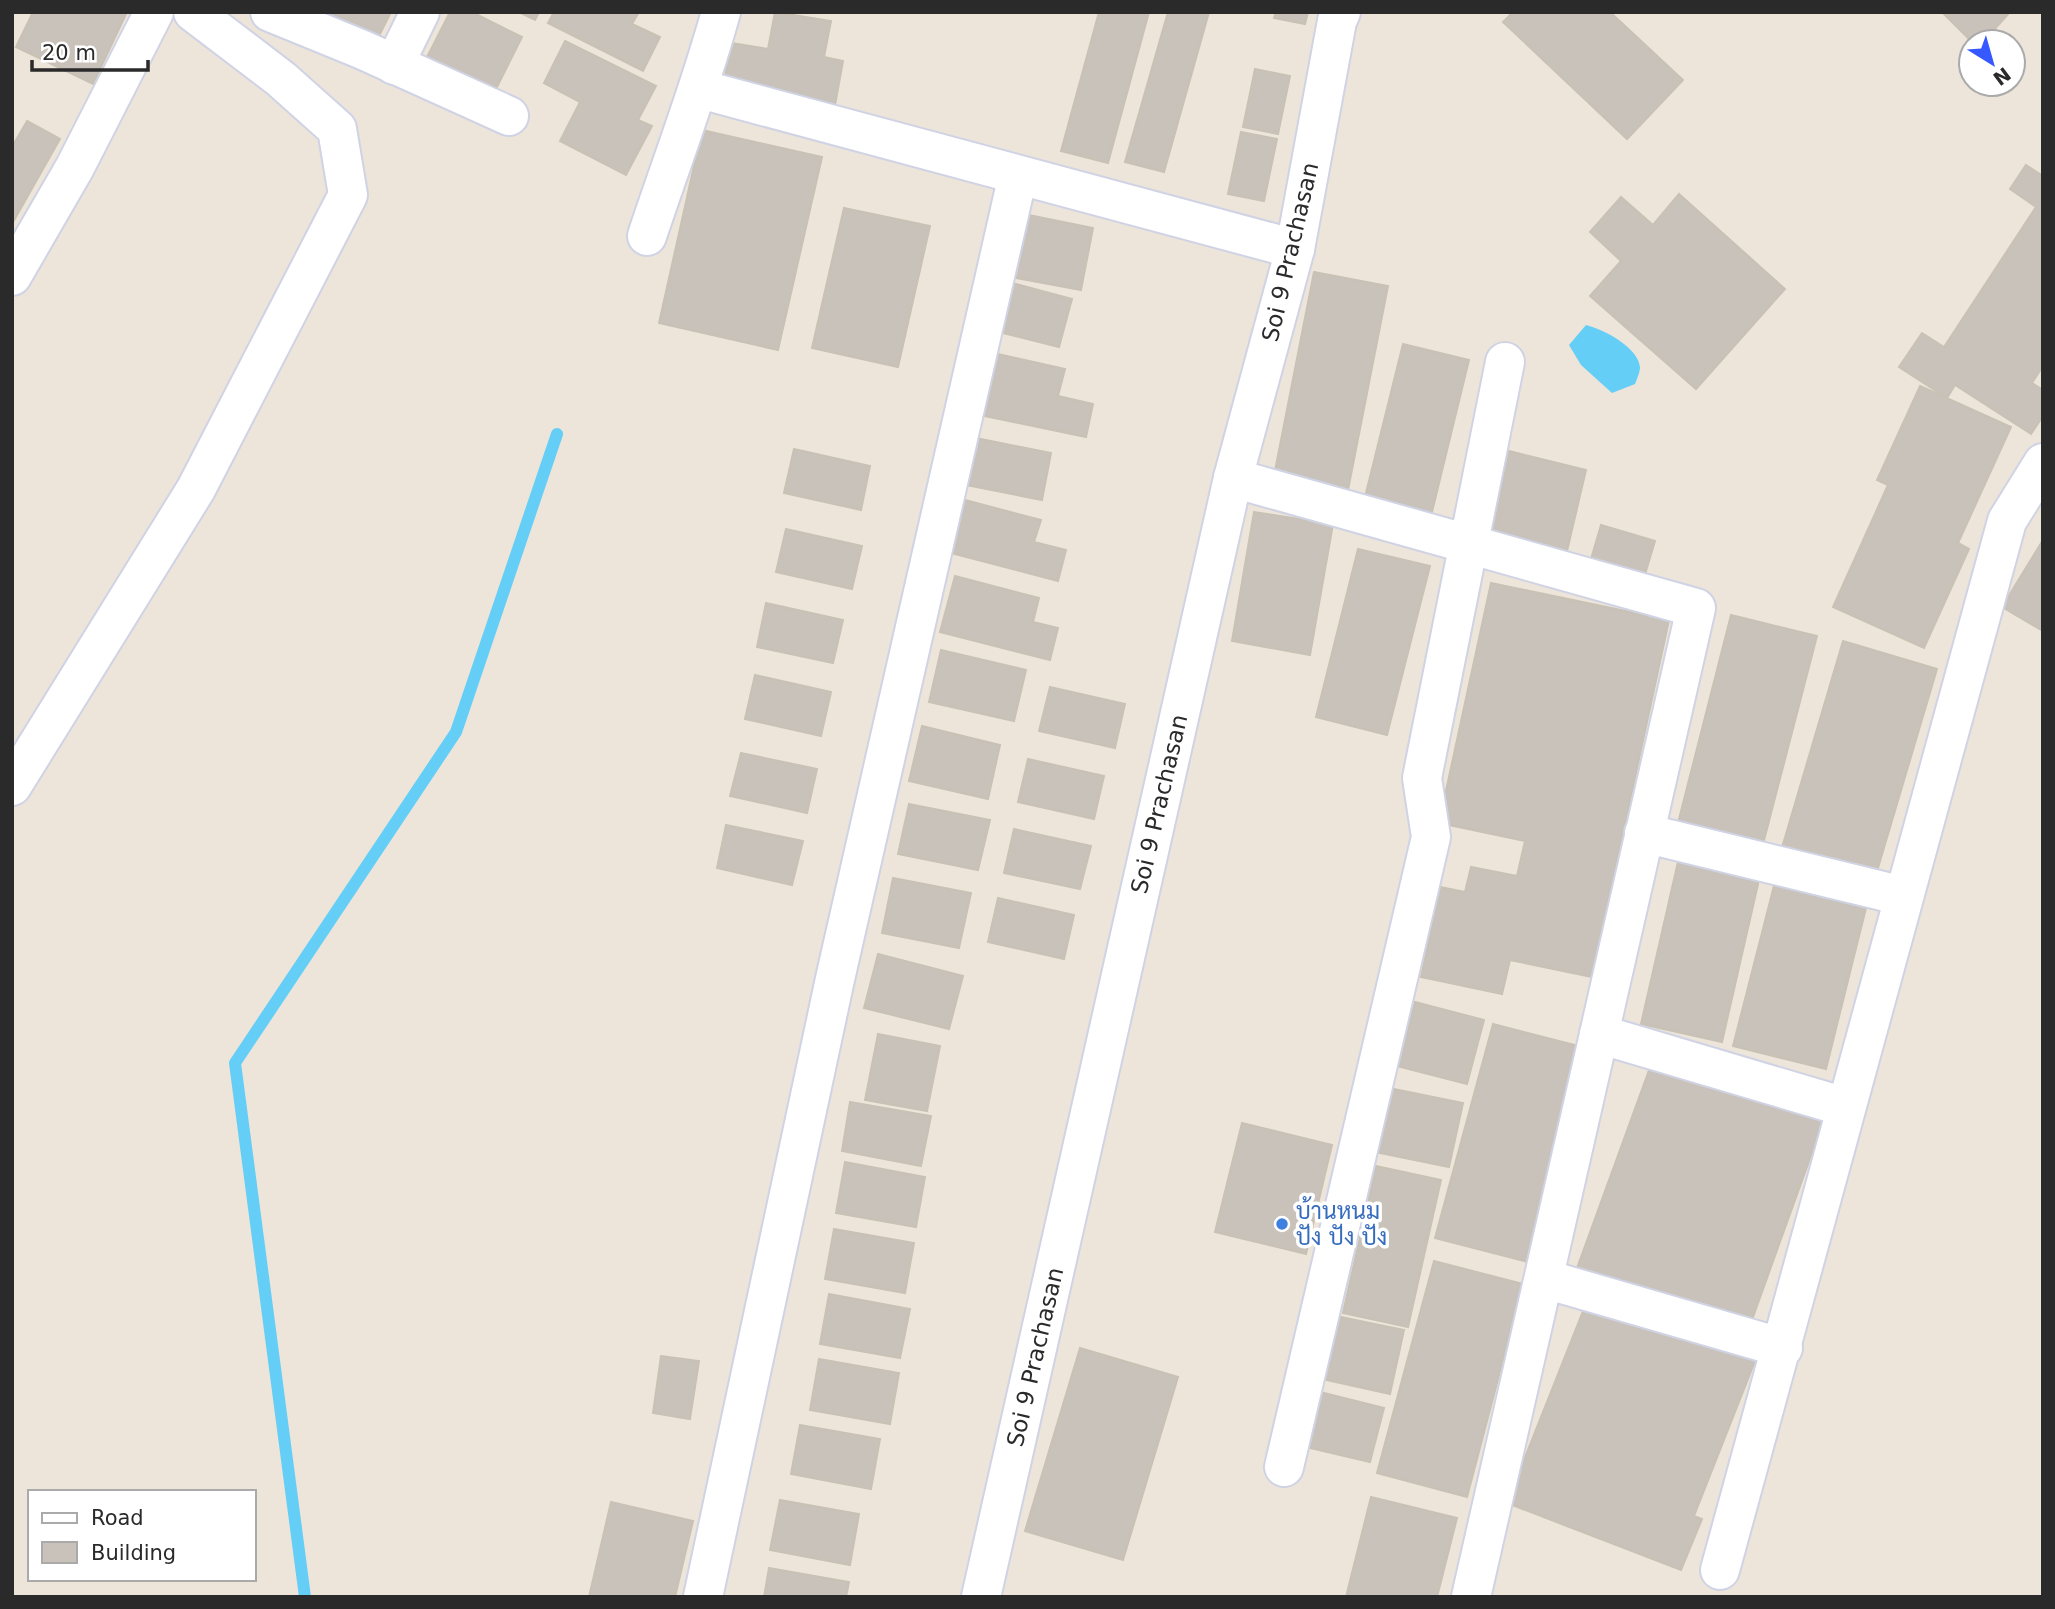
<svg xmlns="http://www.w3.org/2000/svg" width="2055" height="1609" viewBox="0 0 2055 1609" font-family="'DejaVu Sans',Sarabun,sans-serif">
<rect width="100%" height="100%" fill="#ede5da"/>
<path fill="#65cef7" d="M1586 325C1603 329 1638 347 1640 367 1640 372 1637 379 1635 384L1612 393 1581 365 1569 345Z"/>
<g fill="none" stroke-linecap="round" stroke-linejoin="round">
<polyline stroke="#65cef7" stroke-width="12" points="305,1597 235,1063 456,732 557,434"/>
</g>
<g fill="#c8c2ba" stroke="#c8c1b4" stroke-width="2">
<polygon points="33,12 127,12 93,84 16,47"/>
<polygon points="311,12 391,12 375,44"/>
<polygon points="450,12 472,12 522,37 493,95 425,61"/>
<polygon points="519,12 539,12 535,20"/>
<polygon points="554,12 639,12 632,24 660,37 643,71 548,23"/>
<polygon points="775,12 831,21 824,57 843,61 835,105 724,82 731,43 768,49"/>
<polygon points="1099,12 1149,12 1108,163 1061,151"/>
<polygon points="1168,12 1209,12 1164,172 1125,162"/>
<polygon points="1276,12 1308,12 1305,24 1274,18"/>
<polygon points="1513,12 1610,12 1683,80 1627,139 1503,22"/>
<polygon points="1942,12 2010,12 1983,42 1972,42"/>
<polygon points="565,41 656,86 638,120 652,126 626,175 560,141 580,102 544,83"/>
<polygon points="1255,69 1290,76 1278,134 1243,127"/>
<polygon points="27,121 60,139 12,224 12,147"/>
<polygon points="702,130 822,157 778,350 659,323"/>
<polygon points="1241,132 1277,139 1264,201 1228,194"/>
<polygon points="2026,165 2043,176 2043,366 2032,383 2043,390 2043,416 2031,434 1955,385 1947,398 1899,367 1922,333 1944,347 2036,207 2010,189"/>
<polygon points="1679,194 1785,289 1696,389 1590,296 1621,261 1590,232 1621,197 1653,225"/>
<polygon points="844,208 930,226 898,367 812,348"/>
<polygon points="1019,213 1093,228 1081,290 1006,276"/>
<polygon points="1314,272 1388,286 1347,495 1273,481"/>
<polygon points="1008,282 1072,299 1059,347 995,331"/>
<polygon points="1403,344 1469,360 1431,516 1364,501"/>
<polygon points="989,352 1065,369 1058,396 1093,404 1086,437 975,414"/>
<polygon points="1920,386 2011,427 1958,543 1969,549 1924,648 1833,607 1888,485 1877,480"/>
<polygon points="976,438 1051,453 1042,500 966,485"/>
<polygon points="794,449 870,466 861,510 784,493"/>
<polygon points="1509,451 1586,470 1567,551 1489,532"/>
<polygon points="965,500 1041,520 1034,542 1066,550 1058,581 951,553"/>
<polygon points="1254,512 1333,524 1310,655 1232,641"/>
<polygon points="1601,525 1655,541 1643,581 1589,566"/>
<polygon points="786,529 862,546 852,589 776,572"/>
<polygon points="2043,540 2043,631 2002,607"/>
<polygon points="1358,549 1430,566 1387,735 1316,717"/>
<polygon points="955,576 1039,598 1033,622 1058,628 1050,660 940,632"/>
<polygon points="1491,583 1669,620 1592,977 1510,960 1502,994 1421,977 1440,887 1465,892 1471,867 1517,876 1525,841 1439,823"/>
<polygon points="766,603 843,620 833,663 757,647"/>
<polygon points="1731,615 1817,636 1762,848 1677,827"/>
<polygon points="1843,641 1937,669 1875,878 1781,851"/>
<polygon points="941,650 1026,670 1014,721 929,702"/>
<polygon points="755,675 831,692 821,736 745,719"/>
<polygon points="1050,687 1125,704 1115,748 1039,731"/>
<polygon points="922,726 1000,745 988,799 909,781"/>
<polygon points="741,753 817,769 807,813 730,796"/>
<polygon points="1028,759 1104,776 1094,819 1018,802"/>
<polygon points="909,804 990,820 978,870 898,854"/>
<polygon points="726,825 803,841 792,885 717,868"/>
<polygon points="1014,829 1091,846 1080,889 1004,873"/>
<polygon points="1680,853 1761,871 1722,1042 1641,1024"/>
<polygon points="893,878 971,893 959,948 882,933"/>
<polygon points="1776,878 1868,900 1826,1069 1733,1046"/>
<polygon points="998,898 1074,915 1064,959 988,942"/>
<polygon points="878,954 963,976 949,1029 864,1008"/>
<polygon points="1415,1002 1484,1020 1467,1084 1397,1066"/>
<polygon points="1493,1024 1590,1049 1532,1263 1435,1238"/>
<polygon points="878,1034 940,1046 927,1111 865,1100"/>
<polygon points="1652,1062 1823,1122 1748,1331 1576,1271"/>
<polygon points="1389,1088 1463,1103 1449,1167 1375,1152"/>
<polygon points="850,1102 931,1116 921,1166 842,1151"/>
<polygon points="1242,1123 1332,1145 1306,1254 1215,1232"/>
<polygon points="845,1162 925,1177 916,1227 836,1213"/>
<polygon points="1376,1166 1441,1180 1408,1327 1343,1313"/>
<polygon points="834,1229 914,1243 905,1293 825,1279"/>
<polygon points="1434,1261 1523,1284 1467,1497 1377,1473"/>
<polygon points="829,1294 910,1309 900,1358 820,1344"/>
<polygon points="1589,1296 1755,1361 1694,1516 1702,1519 1681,1570 1507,1503"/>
<polygon points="1336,1316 1404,1330 1390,1394 1322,1379"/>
<polygon points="1080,1348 1178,1377 1123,1560 1025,1531"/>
<polygon points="661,1356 699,1361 690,1419 653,1413"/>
<polygon points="819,1359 899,1373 890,1424 810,1410"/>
<polygon points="1320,1392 1384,1408 1370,1462 1306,1447"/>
<polygon points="800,1425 880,1439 871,1489 791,1474"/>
<polygon points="1371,1497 1457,1518 1437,1597 1346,1597"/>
<polygon points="780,1500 859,1514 850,1565 770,1550"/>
<polygon points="611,1502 693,1521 675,1597 589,1597"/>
<polygon points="769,1568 849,1582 846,1597 764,1597"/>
</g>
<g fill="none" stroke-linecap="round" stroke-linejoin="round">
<defs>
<g id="minor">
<polyline points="270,12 363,50 509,116"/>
<polyline points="394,65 420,12"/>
<polyline points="700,89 1295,249"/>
<path d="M647 236C672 161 700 88 721 12"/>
<polyline points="12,276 75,167 154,12"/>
<polyline points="1233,478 1696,608 1471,1597"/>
<polyline points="12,786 196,489 348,195 337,129 281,79 193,12"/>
<polyline points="1644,833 1903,896"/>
<polyline points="1599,1034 1845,1107"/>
<polyline points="1545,1279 1783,1348"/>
<polyline points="1284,1467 1431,837 1422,778 1505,362"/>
<polyline points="1720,1570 2007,521 2043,463"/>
<polyline points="703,1597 835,979 1018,175"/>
<polyline points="981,1597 1233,478 1295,249 1337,21 1341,12"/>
</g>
</defs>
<use href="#minor" stroke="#cfd3e4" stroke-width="42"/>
<use href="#minor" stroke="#fff" stroke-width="38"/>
</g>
<circle fill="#3f7fe0" stroke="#fff" stroke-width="2.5" cx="1282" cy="1224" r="7"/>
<g text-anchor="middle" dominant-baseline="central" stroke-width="7" stroke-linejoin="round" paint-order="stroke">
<g font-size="23" fill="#2a2a2a" stroke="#fff">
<text transform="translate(1290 252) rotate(-77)">Soi 9 Prachasan</text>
<text transform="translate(1159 804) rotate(-77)">Soi 9 Prachasan</text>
<text transform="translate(1035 1357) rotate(-77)">Soi 9 Prachasan</text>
</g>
<g font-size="23" fill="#366cbe" stroke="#fff" text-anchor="start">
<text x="1296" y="1211">บ้านหนม<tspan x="1296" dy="26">ปัง ปัง ปัง</tspan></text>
</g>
</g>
<rect width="2055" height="1609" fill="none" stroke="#2a2a2a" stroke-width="28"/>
<rect x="28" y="1490" width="228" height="91" fill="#ffffff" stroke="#aaaaaa" stroke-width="2"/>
<rect x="42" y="1513" width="35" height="10" fill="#ffffff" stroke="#aaaaaa" stroke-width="2"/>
<text x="91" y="1525" font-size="21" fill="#2a2a2a">Road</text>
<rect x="42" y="1542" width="35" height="21" fill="#c8c2ba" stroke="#aaaaaa" stroke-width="2"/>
<text x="91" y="1560" font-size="21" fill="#2a2a2a">Building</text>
<g transform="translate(1992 63) rotate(143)"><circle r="33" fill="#ffffff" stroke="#aaaaaa" stroke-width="2"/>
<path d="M0-5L12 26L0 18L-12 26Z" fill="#3558ff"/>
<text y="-10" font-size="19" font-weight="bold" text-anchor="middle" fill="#2a2a2a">N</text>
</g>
<path d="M32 60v10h116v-10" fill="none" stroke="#2a2a2a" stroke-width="3.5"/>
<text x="42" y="60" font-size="21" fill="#2a2a2a" stroke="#ffffff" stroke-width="5" paint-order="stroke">20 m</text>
</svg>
